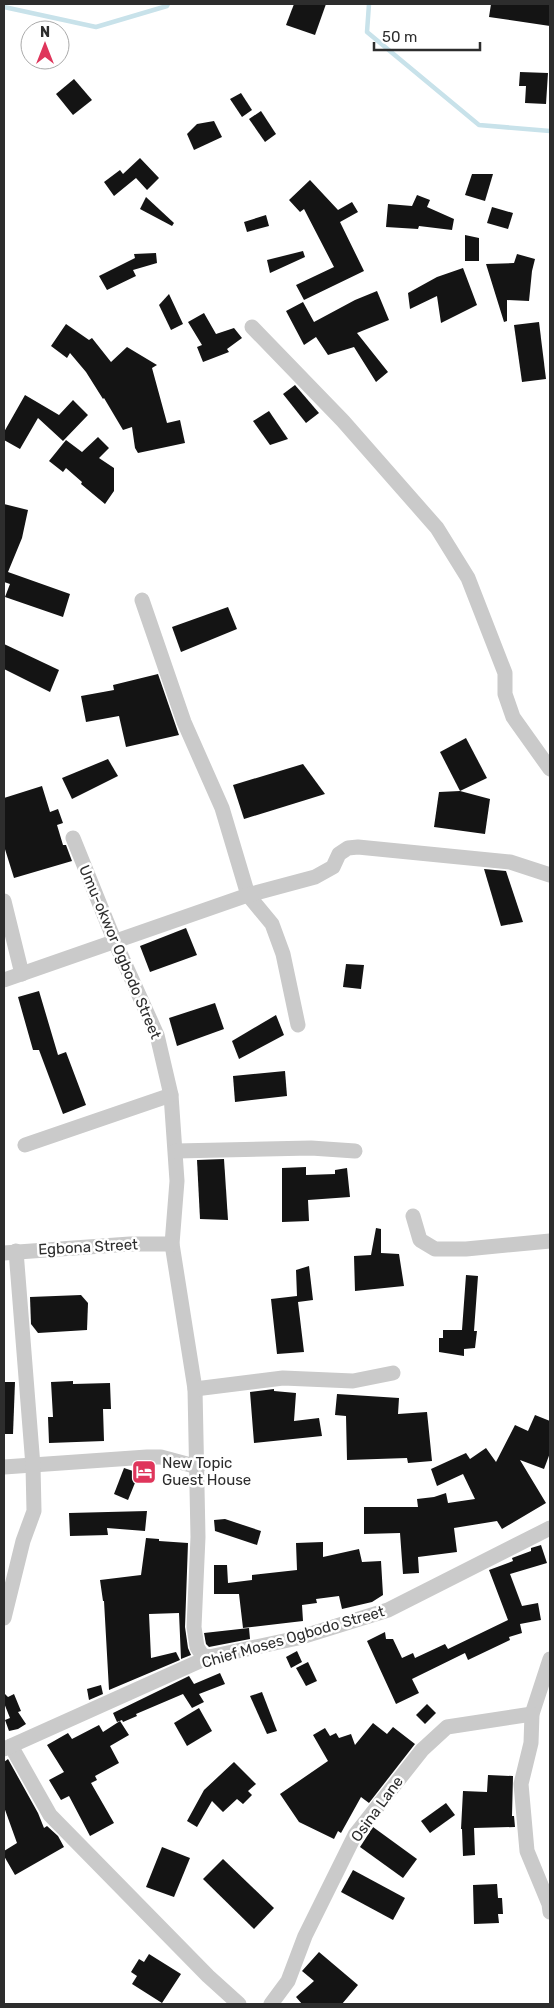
<svg xmlns="http://www.w3.org/2000/svg" width="554" height="2008" viewBox="0 0 554 2008" font-family="Rubik,sans-serif">
<rect width="100%" height="100%" fill="#fff"/>
<g fill="none" stroke-linecap="round" stroke-linejoin="round">
<g stroke="#c8e2ea" stroke-width="4.5">
<polyline points="369,4 367,32 479,125 550,131"/>
<polyline points="4,7 96,27 167,6 168,4"/>
</g>
</g>
<g fill="#141414">
<polygon points="294,4 326,4 315,35 286,25"/>
<polygon points="491,4 550,4 550,26 489,17"/>
<polygon points="520,72 548,73 546,104 525,103 526,86 519,86"/>
<polygon points="74,79 92,100 73,115 56,94"/>
<polygon points="241,93 252,110 242,117 230,99"/>
<polygon points="261,111 276,134 265,142 249,119"/>
<polygon points="214,121 222,137 194,150 187,134 197,124"/>
<polygon points="140,158 159,178 147,190 136,178 114,196 104,182 120,170 123,174"/>
<polygon points="472,174 493,174 485,201 465,195"/>
<polygon points="310,180 338,210 352,202 358,212 340,222 364,271 304,300 296,285 334,267 304,209 300,212 289,200"/>
<polygon points="417,195 430,200 427,207 454,219 452,230 419,226 418,229 386,227 388,204 412,206"/>
<polygon points="146,197 174,223 172,226 140,209"/>
<polygon points="492,207 513,213 508,229 487,223"/>
<polygon points="266,215 269,226 247,232 244,222"/>
<polygon points="465,235 479,238 479,261 465,261"/>
<polygon points="303,251 305,257 270,273 267,260"/>
<polygon points="156,253 157,263 133,270 136,276 107,290 99,276 135,258 134,254"/>
<polygon points="517,254 535,259 532,271 529,301 507,300 507,321 504,322 486,264 514,263"/>
<polygon points="463,268 477,305 441,323 437,296 410,309 408,293 437,277"/>
<polygon points="377,291 389,320 357,333 388,372 376,382 354,347 328,355 316,337 304,345 286,311 303,302 314,322 355,300"/>
<polygon points="169,294 183,324 171,330 159,305"/>
<polygon points="204,313 216,334 234,328 242,338 227,349 229,352 203,362 197,347 202,345 188,322"/>
<polygon points="539,322 546,379 522,382 514,325"/>
<polygon points="66,324 89,340 92,338 111,362 127,347 157,365 152,368 167,423 180,420 185,443 138,453 135,448 132,427 123,430 104,398 103,399 86,372 70,353 67,358 51,346"/>
<polygon points="295,385 319,413 306,423 283,394"/>
<polygon points="25,395 59,415 73,400 88,415 63,441 38,418 20,449 4,440 4,432"/>
<polygon points="269,411 288,439 270,445 253,421"/>
<polygon points="98,437 109,448 99,458 114,468 114,491 105,504 81,484 82,482 66,468 63,472 49,461 66,440 82,452"/>
<polygon points="4,504 28,510 22,538 8,572 70,594 63,617 5,597 10,584 4,582"/>
<polygon points="228,607 237,629 181,652 172,627"/>
<polygon points="4,644 59,670 50,692 4,669"/>
<polygon points="158,674 179,735 126,747 119,716 86,722 81,696 114,690 113,685"/>
<polygon points="466,738 487,778 460,791 440,752"/>
<polygon points="108,759 118,776 72,799 62,778"/>
<polygon points="303,764 325,794 244,819 233,785"/>
<polygon points="42,786 50,812 58,809 63,823 57,825 63,845 66,845 72,861 14,878 4,846 4,798"/>
<polygon points="460,791 490,799 485,834 434,827 439,792"/>
<polygon points="484,869 506,871 523,922 501,926"/>
<polygon points="186,928 197,955 150,972 140,946"/>
<polygon points="346,964 364,965 361,989 343,987"/>
<polygon points="39,991 58,1055 66,1052 86,1105 63,1114 39,1050 33,1050 18,997"/>
<polygon points="215,1003 224,1029 177,1046 169,1018"/>
<polygon points="276,1015 284,1035 239,1059 232,1041"/>
<polygon points="285,1071 287,1096 235,1102 233,1076"/>
<polygon points="224,1159 228,1220 200,1219 197,1160"/>
<polygon points="306,1167 306,1175 335,1174 335,1170 347,1168 350,1197 308,1200 309,1221 282,1222 282,1168"/>
<polygon points="376,1228 381,1229 381,1253 399,1254 404,1286 355,1291 354,1256 371,1255"/>
<polygon points="309,1266 313,1300 298,1302 304,1352 277,1354 271,1299 297,1296 296,1270"/>
<polygon points="466,1275 478,1276 474,1331 477,1331 475,1348 464,1349 464,1356 439,1352 439,1338 443,1338 443,1330 462,1330"/>
<polygon points="81,1295 88,1303 87,1330 38,1333 31,1324 30,1297"/>
<polygon points="73,1381 73,1384 110,1383 111,1409 103,1409 104,1441 49,1443 48,1417 53,1417 51,1382"/>
<polygon points="4,1382 15,1382 13,1434 4,1434"/>
<polygon points="274,1389 274,1391 296,1393 294,1421 319,1418 322,1436 254,1443 250,1392"/>
<polygon points="337,1394 399,1398 398,1414 427,1412 432,1461 408,1463 407,1458 347,1460 346,1416 335,1415"/>
<polygon points="535,1415 550,1421 550,1453 544,1469 520,1460 546,1503 502,1529 497,1521 454,1528 457,1552 418,1557 419,1573 403,1574 400,1533 364,1534 364,1507 418,1507 417,1499 434,1497 446,1493 448,1503 475,1499 463,1474 437,1486 431,1469 466,1453 470,1459 486,1448 496,1462 515,1425 528,1431"/>
<polygon points="124,1468 139,1473 128,1500 114,1494"/>
<polygon points="147,1511 145,1531 107,1528 108,1535 70,1536 69,1513"/>
<polygon points="225,1519 261,1531 257,1545 215,1531 214,1520"/>
<polygon points="146,1538 159,1539 159,1541 188,1543 185,1627 188,1648 191,1655 181,1659 179,1613 149,1614 151,1658 176,1652 180,1660 109,1690 104,1601 103,1601 100,1580 141,1575"/>
<polygon points="323,1542 323,1557 359,1549 362,1562 381,1561 383,1595 372,1602 342,1609 339,1596 316,1599 317,1603 302,1605 303,1621 243,1628 239,1594 214,1594 214,1565 227,1565 228,1583 252,1580 252,1575 297,1570 296,1543"/>
<polygon points="541,1545 547,1563 510,1574 522,1606 538,1603 541,1620 520,1624 522,1633 509,1637 510,1640 468,1660 465,1653 412,1679 419,1693 396,1704 367,1641 385,1632 386,1639 393,1639 402,1658 413,1653 415,1658 445,1644 448,1649 508,1620 489,1570 513,1561 512,1558 531,1551 531,1548"/>
<polygon points="249,1628 250,1639 209,1647 206,1644 204,1633"/>
<polygon points="297,1651 302,1662 291,1668 286,1657"/>
<polygon points="308,1662 317,1681 306,1686 296,1668"/>
<polygon points="220,1673 225,1684 199,1694 204,1702 192,1708 183,1694 136,1714 137,1716 123,1722 122,1720 117,1722 113,1713 189,1676 194,1684"/>
<polygon points="101,1685 103,1694 89,1700 87,1689"/>
<polygon points="262,1692 277,1731 267,1734 250,1696"/>
<polygon points="4,1694 5,1694 8,1697 14,1694 21,1711 18,1712 26,1724 18,1729 9,1731 5,1720 10,1718 4,1703"/>
<polygon points="427,1704 436,1713 425,1724 416,1715"/>
<polygon points="199,1708 212,1731 187,1746 174,1723"/>
<polygon points="120,1721 129,1735 110,1746 119,1763 95,1776 97,1780 91,1783 114,1823 90,1836 69,1796 61,1800 49,1780 64,1772 47,1745 68,1733 72,1739 99,1725 103,1732"/>
<polygon points="373,1723 387,1734 393,1727 415,1744 369,1803 361,1797 341,1833 338,1831 334,1839 299,1822 280,1794 328,1761 313,1735 325,1728 330,1736 336,1733 339,1738 351,1734 355,1745"/>
<polygon points="8,1759 38,1813 44,1828 47,1826 58,1836 64,1847 15,1875 4,1856 4,1851 17,1843 4,1807 4,1762"/>
<polygon points="234,1762 256,1784 248,1791 252,1795 243,1804 237,1799 223,1812 212,1801 197,1827 187,1821 204,1790"/>
<polygon points="488,1775 513,1776 512,1816 514,1816 515,1827 474,1828 475,1855 463,1856 462,1829 461,1829 463,1791 487,1792"/>
<polygon points="446,1803 455,1815 430,1833 421,1821"/>
<polygon points="373,1827 417,1859 403,1878 360,1847"/>
<polygon points="162,1847 190,1858 174,1897 146,1887"/>
<polygon points="223,1859 274,1908 254,1929 203,1879"/>
<polygon points="353,1870 405,1898 393,1920 341,1892"/>
<polygon points="497,1884 498,1898 502,1898 503,1914 498,1914 499,1923 474,1924 473,1885"/>
<polygon points="319,1952 358,1985 342,2004 302,2004 296,1997 314,1981 302,1971"/>
<polygon points="149,1954 181,1974 162,2003 132,1984 137,1976 131,1972 139,1959 144,1962"/>
</g>
<g fill="none" stroke-linecap="round" stroke-linejoin="round">
<g stroke="#cacaca" stroke-width="15">
<polyline points="252,327 343,421 437,528 468,578 505,673 505,694 513,717 550,769"/>
<polyline points="142,600 184,722 222,808 248,895 272,924 283,954 298,1025"/>
<polyline points="73,838 115,942 157,1035 171,1095 177,1181 172,1244 195,1389 198,1537 194,1627 197,1647 202,1655 209,1657"/>
<polyline points="4,901 22,974"/>
<polyline points="4,980 248,895 315,877 333,867 339,854 348,848 358,847 510,862 550,875"/>
<polyline points="25,1145 171,1095"/>
<polyline points="176,1151 311,1148 355,1151"/>
<polyline points="413,1216 420,1240 435,1249 466,1249 550,1241"/>
<polyline points="4,1253 130,1244 172,1244"/>
<polyline points="195,1389 283,1378 353,1381 393,1373"/>
<polyline points="4,1467 147,1457 161,1457 198,1467"/>
<polyline points="4,1618 23,1541 34,1511 33,1466 16,1251"/>
<polyline points="550,1659 532,1714 531,1743 521,1784 527,1851 549,1904 550,1912"/>
<polyline points="11,1746 50,1815 208,1976 239,2004"/>
<polyline points="4,1749 209,1657 298,1638 388,1610 550,1528"/>
<polyline points="271,2004 288,1981 305,1936 355,1835 422,1750 447,1727 532,1714"/>
</g>
</g>
<defs>
<symbol id="hotel-square" viewBox="-11 -11 22 22"><rect x="-9" y="-9" width="18" height="18" rx="4" fill="#df355b" stroke="#fff"/><path d="M-6-4.5h1.5V1H6V5H4.5V3h-9V5H-6ZM-4 0a1.8 1.8 0 1 1 3.6 0ZM.5 0V-2.5h3Q6-2.5 6 0Z" fill="#fff"/></symbol>
</defs>
<g fill-rule="evenodd">
<use href="#hotel-square" x="130" y="1458" width="28" height="28"/>
</g>
<g text-anchor="middle" dominant-baseline="central" stroke-width="5" stroke-linejoin="round" paint-order="stroke">
<g font-size="15" fill="#2d2d2d" stroke="#fff">
<text transform="translate(120 952) rotate(67)">Umu-okwor Ogbodo Street</text>
<text transform="translate(88 1247) rotate(-3)">Egbona Street</text>
<text transform="translate(293 1637) rotate(-16)">Chief Moses Ogbodo Street</text>
<text transform="translate(377 1809) rotate(-54)">Osina Lane</text>
</g>
<g font-size="15" fill="#2d2d2d" stroke="#fff" text-anchor="start">
<text x="162" y="1463">New Topic<tspan x="162" dy="17">Guest House</tspan></text>
</g>
</g>
<rect width="554" height="2008" fill="none" stroke="#2d2d2d" stroke-width="10"/>
<g transform="translate(45 45)"><circle r="24" fill="#ffffff" stroke="#ababab"/>
<path d="M0-4L9 19L0 12L-9 19Z" fill="#df355b"/>
<text y="-8" font-size="14" font-weight="bold" text-anchor="middle" fill="#2d2d2d">N</text>
</g>
<path d="M374 42v8h106v-8" fill="none" stroke="#2d2d2d" stroke-width="2.5"/>
<text x="382" y="42" font-size="15" fill="#2d2d2d" stroke="#ffffff" stroke-width="4" paint-order="stroke">50 m</text>
</svg>
